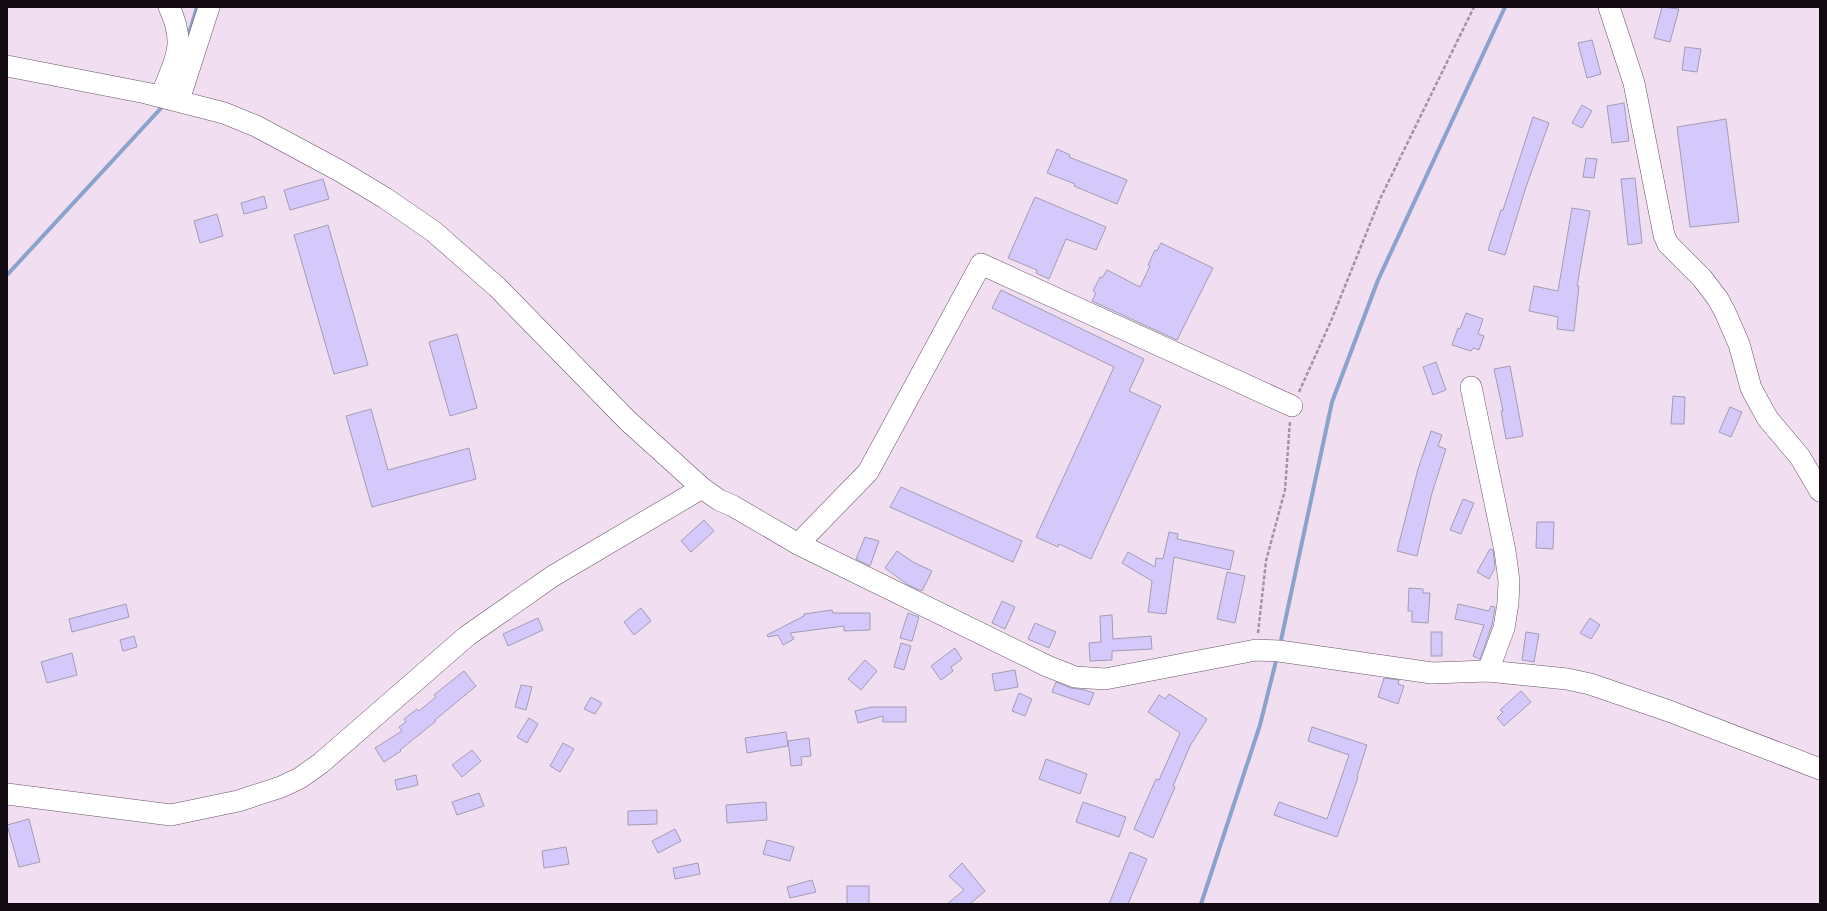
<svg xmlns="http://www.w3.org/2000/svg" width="1827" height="911" viewBox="0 0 1827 911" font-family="'PT Serif',serif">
<rect width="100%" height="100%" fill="#f2def1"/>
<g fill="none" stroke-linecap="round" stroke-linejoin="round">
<g stroke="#8ba2cd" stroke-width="4">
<polyline points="187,40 197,7"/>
<polyline points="7,275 163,106"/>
<polyline points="1280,645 1332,402 1378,280 1505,7"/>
<polyline points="1201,904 1260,725 1277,657"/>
</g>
</g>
<g fill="#d4c9fa" stroke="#a29db4">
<polygon points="1662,7 1679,9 1670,42 1654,38"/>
<polygon points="1592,40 1601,74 1587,78 1578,43"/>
<polygon points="1685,47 1701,49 1697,72 1682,70"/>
<polygon points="1624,103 1629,141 1612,143 1607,106"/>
<polygon points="1582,105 1592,111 1582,128 1572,123"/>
<polygon points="1533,117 1549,123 1526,187 1505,255 1488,250 1501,210 1503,210"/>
<polygon points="1726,119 1739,222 1690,227 1677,127"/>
<polygon points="1057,149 1070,155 1069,157 1127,180 1117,204 1074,186 1075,184 1047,173"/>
<polygon points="1586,158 1597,159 1594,178 1583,177"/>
<polygon points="1635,178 1642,243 1628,245 1621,179"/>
<polygon points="323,179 329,199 290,210 284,190"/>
<polygon points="264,196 267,208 244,214 241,203"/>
<polygon points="1035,197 1106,227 1096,250 1066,239 1049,279 1036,273 1037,270 1008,258"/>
<polygon points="1572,208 1590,211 1577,286 1579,286 1574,331 1557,329 1558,317 1529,311 1534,286 1558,291"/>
<polygon points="217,214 223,236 200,243 194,221"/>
<polygon points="328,225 368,365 334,374 294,235"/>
<polygon points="1161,243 1213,268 1177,340 1092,301 1096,293 1093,291 1100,277 1102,278 1107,270 1140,287 1150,266 1148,265 1155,250 1157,251"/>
<polygon points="1001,290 1144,359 1129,391 1161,406 1091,559 1059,544 1058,547 1036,537 1114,367 992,308"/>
<polygon points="1466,313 1483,319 1478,334 1484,336 1479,350 1473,348 1471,351 1452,345 1458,328 1460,329"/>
<polygon points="457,334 477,408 450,416 429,342"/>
<polygon points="1436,362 1446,390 1433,395 1423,367"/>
<polygon points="1510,366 1523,436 1506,439 1501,411 1503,411 1494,369"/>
<polygon points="1673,396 1685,397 1684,424 1671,424"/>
<polygon points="1730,407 1742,412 1731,437 1719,432"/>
<polygon points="371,409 388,470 469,448 476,479 372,507 346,416"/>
<polygon points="1431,431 1442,435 1438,446 1446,449 1432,493 1417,556 1397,551 1418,469"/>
<polygon points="901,487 1022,541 1013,562 890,507"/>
<polygon points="1463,499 1474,503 1461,534 1450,530"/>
<polygon points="704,520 714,531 691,552 681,541"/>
<polygon points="1537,522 1554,522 1553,549 1536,548"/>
<polygon points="1169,532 1178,534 1177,539 1234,551 1230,570 1174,557 1166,614 1148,612 1152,581 1122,563 1128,552 1155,567 1156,558 1163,559"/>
<polygon points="865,537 879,541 870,566 856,559"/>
<polygon points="1490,549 1493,550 1495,568 1489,579 1477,572"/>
<polygon points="897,551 913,562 932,571 922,591 908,585 885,568"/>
<polygon points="1227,572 1245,576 1235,623 1217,619"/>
<polygon points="1409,588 1423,589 1423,593 1430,593 1428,623 1412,622 1412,611 1408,611"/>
<polygon points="1002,601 1015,607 1005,629 992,623"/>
<polygon points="126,604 129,617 72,632 69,619"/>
<polygon points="1458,604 1489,611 1491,606 1495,607 1492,625 1480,659 1473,656 1484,625 1455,619"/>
<polygon points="641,608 651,621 634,635 624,622"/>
<polygon points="832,610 833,613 870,613 870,630 844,631 844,626 790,633 794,639 783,645 778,635 768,637 767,635 804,616 804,614"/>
<polygon points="908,613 919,617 912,641 900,638"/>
<polygon points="1112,615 1113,639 1151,636 1152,649 1112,651 1112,660 1090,661 1089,643 1101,642 1100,616"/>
<polygon points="538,618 543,630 508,646 503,634"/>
<polygon points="1590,618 1600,625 1591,639 1580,633"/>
<polygon points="1035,623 1056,632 1049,648 1028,639"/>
<rect x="1431" y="632" width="11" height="24"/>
<polygon points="1526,632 1539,634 1534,662 1522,660"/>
<polygon points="134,636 137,647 123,651 120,640"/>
<polygon points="901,643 911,646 904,670 894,667"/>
<polygon points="955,648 962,659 951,667 953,671 941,680 931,666"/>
<polygon points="72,653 77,675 47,683 41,662"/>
<polygon points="865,660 877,671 861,690 848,679"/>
<polygon points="1015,670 1018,687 995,691 992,674"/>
<polygon points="464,671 476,686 435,720 436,721 400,750 401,751 384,762 375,748 402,731 399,727 406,722 404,719 417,709 419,711 436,697 434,695"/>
<polygon points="1384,678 1399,680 1398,684 1404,686 1398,704 1378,697"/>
<polygon points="1056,682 1071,688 1085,690 1094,693 1089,705 1052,692"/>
<polygon points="521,685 532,687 526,710 515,707"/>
<polygon points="1521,691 1531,702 1504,726 1497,718 1503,712 1500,710"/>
<polygon points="1019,693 1032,699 1025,716 1012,711"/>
<polygon points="1169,694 1207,719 1190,746 1173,786 1175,787 1153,838 1134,829 1156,779 1159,780 1180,733 1148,712 1159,695 1165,699"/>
<polygon points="591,697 602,703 595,714 584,709"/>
<polygon points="871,707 906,707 906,722 883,722 883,716 858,723 855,711"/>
<polygon points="529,718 538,724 527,743 517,737"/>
<polygon points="1312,727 1367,745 1357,776 1358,777 1337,837 1274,815 1279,802 1327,819 1349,755 1308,741"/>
<polygon points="786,732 788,746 747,753 745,738"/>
<polygon points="809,738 811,756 801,757 802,765 791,766 788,741"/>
<polygon points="563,743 574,749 560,772 550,766"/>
<polygon points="472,750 481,761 462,777 452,765"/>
<polygon points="1046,759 1087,774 1080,794 1039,779"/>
<polygon points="416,775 418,785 397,790 395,780"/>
<polygon points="479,793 484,806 457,815 452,802"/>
<polygon points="766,802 767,820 727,823 726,805"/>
<polygon points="1083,802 1126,817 1119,837 1076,822"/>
<polygon points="657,810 657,824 628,825 628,811"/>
<polygon points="29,819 40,862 19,867 7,825"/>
<polygon points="675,829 681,841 658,853 652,841"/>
<polygon points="767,840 794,847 790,861 763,854"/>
<polygon points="566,847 569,864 544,868 542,851"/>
<polygon points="1130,852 1147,859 1128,904 1109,904"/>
<polygon points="698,863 700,874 675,879 673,868"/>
<polygon points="962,863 985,891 970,904 947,904 964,890 949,876"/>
<polygon points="812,880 816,892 790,898 787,887"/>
<rect x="847" y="886" width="22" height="18"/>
</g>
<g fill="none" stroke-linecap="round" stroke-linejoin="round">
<defs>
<g id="minor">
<polyline points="1609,7 1634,83 1664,235 1668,244 1702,278 1718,299 1725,312 1739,344 1751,388 1759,403 1768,419 1800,457 1820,491"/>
<polyline points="7,66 146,93 224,113 256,126 340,171 385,198 433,231 497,287 628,421 702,488 719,500 733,506 798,544 1047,666 1075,677 1105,679 1256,650 1279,651 1432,673 1488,671 1567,679 1590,684 1669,711 1820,769"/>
<path d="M161 96C175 60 187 45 169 7"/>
<polyline points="179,100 209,7"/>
<polyline points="1471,387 1505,551 1509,581 1508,603 1504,628 1488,671"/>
<polyline points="798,544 868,472 981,264 1292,406"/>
<polyline points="7,794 171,815 238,801 281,787 300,778 321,763 467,636 553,576 702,488"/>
</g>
</defs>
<use href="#minor" stroke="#675666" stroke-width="22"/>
<g stroke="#a394a3" stroke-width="2.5" stroke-dasharray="4 2" stroke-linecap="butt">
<polyline points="1299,392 1331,321 1380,199 1474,7"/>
<polyline points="1258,633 1266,561 1285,490 1290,421"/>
</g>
<use href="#minor" stroke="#fff" stroke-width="21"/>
</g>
<rect width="1827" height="911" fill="none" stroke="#110b11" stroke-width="16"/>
</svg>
